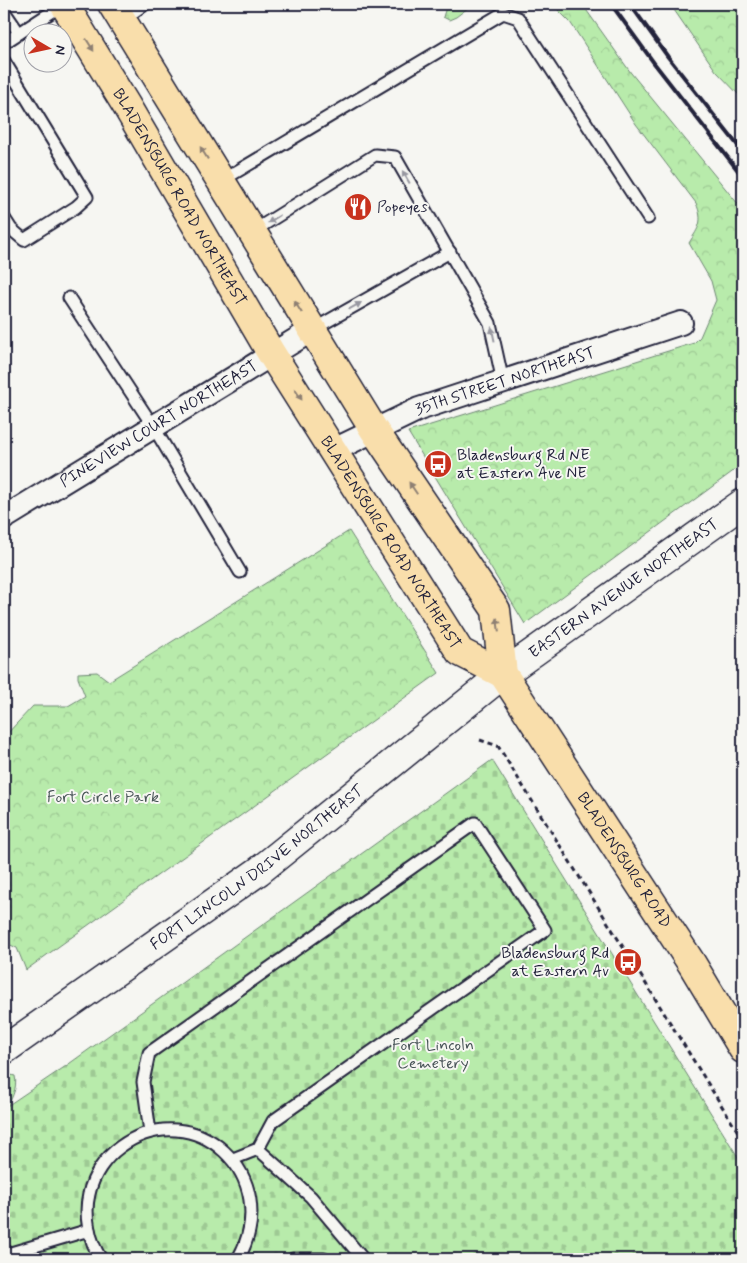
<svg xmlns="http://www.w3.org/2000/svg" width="747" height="1263" viewBox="0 0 747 1263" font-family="Mynerve,sans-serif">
<defs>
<pattern id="forest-crowns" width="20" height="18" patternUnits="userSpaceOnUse" patternTransform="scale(1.25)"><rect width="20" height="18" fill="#b8ebab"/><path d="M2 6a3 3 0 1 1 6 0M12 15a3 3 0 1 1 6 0" fill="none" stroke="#9ec994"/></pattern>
<pattern id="cemetery-stones" width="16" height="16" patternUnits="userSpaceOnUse" patternTransform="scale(1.25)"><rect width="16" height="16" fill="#b8ebab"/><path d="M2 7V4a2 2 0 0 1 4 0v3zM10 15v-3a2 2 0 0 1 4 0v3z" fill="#9ec994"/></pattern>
</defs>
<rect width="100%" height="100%" fill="#f6f6f2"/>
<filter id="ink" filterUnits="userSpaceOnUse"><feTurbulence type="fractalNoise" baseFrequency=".02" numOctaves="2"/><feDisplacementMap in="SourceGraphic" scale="10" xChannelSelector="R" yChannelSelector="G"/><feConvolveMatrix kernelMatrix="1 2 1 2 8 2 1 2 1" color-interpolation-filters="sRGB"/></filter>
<g filter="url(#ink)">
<g fill="url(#forest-crowns)" stroke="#6d8673">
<polygon points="447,4 473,4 456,17 449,20 443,17"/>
<path d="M552 4H582L631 73 743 210V464L525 624 408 432 694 343 700 337 716 300 711 281 689 243C699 227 704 222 696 203L636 124 570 22Z"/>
<polygon points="670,4 743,4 743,99 716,71"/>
<polygon points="349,531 439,673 26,970 17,948 4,942 4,737 33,706 68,706 85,696 78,678 78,673 97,672 109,681"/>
<path d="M11 1075 15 1076C18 1088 11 1101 4 1111V1079Z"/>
</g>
<polygon fill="url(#cemetery-stones)" stroke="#6d8673" points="492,760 743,1165 743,1259 4,1259 4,1108 66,1066"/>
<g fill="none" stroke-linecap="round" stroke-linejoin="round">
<defs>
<g id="service">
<polyline points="4,11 19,33"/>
<polyline points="122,20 145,4"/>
<polyline points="4,43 64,4"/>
<polyline points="4,61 87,197 76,207 24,240 11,229 4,218"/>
<polyline points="221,181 503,13 518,18 648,218"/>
<polyline points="252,232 375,155 395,157 490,323 503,382"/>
<polyline points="69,298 153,426 240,572"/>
<polyline points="312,330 450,252"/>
<polyline points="150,1132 143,1082 149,1053 475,823 545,930 273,1121 258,1149"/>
<polyline points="233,1159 258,1149 311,1197 363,1259"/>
<polyline points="4,1255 89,1230"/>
<path d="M101 1259C89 1241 84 1215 89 1194 93 1175 105 1158 120 1147 194 1093 285 1176 238 1259"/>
<polyline points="293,1259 324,1259"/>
</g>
<g id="minor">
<path id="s1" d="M334 450 419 409 681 323"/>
<path id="s2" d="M4 518 312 330"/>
</g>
<g id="tertiary">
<path id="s3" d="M4 1050 259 871 503 674"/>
</g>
<g id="secondary">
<path id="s4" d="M503 674 743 503"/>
</g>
<g id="primary">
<path id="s5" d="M64 4 126 105 271 353 460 652 503 674"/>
<path id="s6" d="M112 4 374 430 496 610 503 674 692 964 743 1049"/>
</g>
</defs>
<use href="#service" stroke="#22223b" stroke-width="15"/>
<use href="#minor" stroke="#22223b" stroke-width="26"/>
<use href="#tertiary" stroke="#22223b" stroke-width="31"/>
<use href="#secondary" stroke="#22223b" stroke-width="31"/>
<use href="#primary" stroke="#22223b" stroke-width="31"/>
<polyline stroke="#22223b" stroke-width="3" stroke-dasharray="5 4" stroke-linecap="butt" points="480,740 498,746 743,1140"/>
<use href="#service" stroke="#f6f6f2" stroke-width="11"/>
<use href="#minor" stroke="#f6f6f2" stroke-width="22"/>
<use href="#tertiary" stroke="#f6f6f2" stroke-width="28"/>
<use href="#secondary" stroke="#f6f6f2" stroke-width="28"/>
<use href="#primary" stroke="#f9deab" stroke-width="28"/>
<g stroke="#22223b" stroke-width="4">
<polyline points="611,4 654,63 743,177"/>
<polyline points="630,4 668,57 743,152"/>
</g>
</g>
<defs><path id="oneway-solid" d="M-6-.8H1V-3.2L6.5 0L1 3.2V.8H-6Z" transform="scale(1.25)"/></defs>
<g fill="#8e8073">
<use href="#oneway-solid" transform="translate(90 45) rotate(58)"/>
<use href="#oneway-solid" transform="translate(204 153) rotate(-122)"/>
<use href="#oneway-solid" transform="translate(298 307) rotate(-122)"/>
<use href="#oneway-solid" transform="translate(298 394) rotate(57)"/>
<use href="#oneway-solid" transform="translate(413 488) rotate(-124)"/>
<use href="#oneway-solid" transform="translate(498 625) rotate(-97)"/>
</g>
<g fill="#9797a0">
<use href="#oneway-solid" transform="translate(406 177) rotate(-120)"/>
<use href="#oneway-solid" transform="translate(274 219) rotate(148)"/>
<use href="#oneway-solid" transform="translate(355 306) rotate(-29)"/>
<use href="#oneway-solid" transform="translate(493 334) rotate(-102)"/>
</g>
</g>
<defs>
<symbol id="restaurant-disc" viewBox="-11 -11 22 22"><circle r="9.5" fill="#c8321e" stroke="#f6f6f2"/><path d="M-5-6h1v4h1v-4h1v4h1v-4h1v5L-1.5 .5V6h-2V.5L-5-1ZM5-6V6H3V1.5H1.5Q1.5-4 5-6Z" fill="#fff"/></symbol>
<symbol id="bus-disc" viewBox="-11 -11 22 22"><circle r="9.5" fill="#c8321e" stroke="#f6f6f2"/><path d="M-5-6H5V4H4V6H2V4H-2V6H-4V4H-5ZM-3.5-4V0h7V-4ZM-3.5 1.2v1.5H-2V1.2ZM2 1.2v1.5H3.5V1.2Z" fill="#fff"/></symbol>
</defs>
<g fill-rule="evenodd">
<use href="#restaurant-disc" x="342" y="191" width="32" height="32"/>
<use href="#bus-disc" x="422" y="448" width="32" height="32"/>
<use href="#bus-disc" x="612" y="946" width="32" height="32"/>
</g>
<g text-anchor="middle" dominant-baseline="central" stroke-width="4" stroke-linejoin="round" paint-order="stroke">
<g font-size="16" fill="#22223b" stroke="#f6f6f2">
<text stroke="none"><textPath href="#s5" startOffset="225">BLADENSBURG ROAD NORTHEAST</textPath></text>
<text stroke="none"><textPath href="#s1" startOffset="185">35TH STREET NORTHEAST</textPath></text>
<text stroke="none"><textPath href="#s2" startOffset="181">PINEVIEW COURT NORTHEAST</textPath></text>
<text stroke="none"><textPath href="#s5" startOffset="630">BLADENSBURG ROAD NORTHEAST</textPath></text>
<text stroke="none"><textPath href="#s4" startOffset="148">EASTERN AVENUE NORTHEAST</textPath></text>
<text stroke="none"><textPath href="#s6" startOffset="1004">BLADENSBURG ROAD</textPath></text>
<text stroke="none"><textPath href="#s3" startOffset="312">FORT LINCOLN DRIVE NORTHEAST</textPath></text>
</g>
<g font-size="16" fill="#22223b" stroke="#f6f6f2" text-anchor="start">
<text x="377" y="207">Popeyes</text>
<text x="457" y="455">Bladensburg Rd NE<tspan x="457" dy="18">at Eastern Ave NE</tspan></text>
<text x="609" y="953" text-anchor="end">Bladensburg Rd<tspan x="609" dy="18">at Eastern Av</tspan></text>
</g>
<g font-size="16" fill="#485457" stroke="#f6f6f2">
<text x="103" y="797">Fort Circle Park</text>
<text x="433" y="1045">Fort Lincoln<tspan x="433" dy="18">Cemetery</tspan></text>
</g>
</g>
<rect width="747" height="1263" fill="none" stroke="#f6f6f2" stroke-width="20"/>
<rect x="10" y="10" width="727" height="1243" fill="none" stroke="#22223b" stroke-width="2" filter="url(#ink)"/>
<g transform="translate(48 48) rotate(99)"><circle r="24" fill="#f6f6f2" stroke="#a1a1a9"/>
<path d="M0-4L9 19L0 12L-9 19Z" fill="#c8321e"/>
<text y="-8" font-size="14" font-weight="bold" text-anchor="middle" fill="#22223b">N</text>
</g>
</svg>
